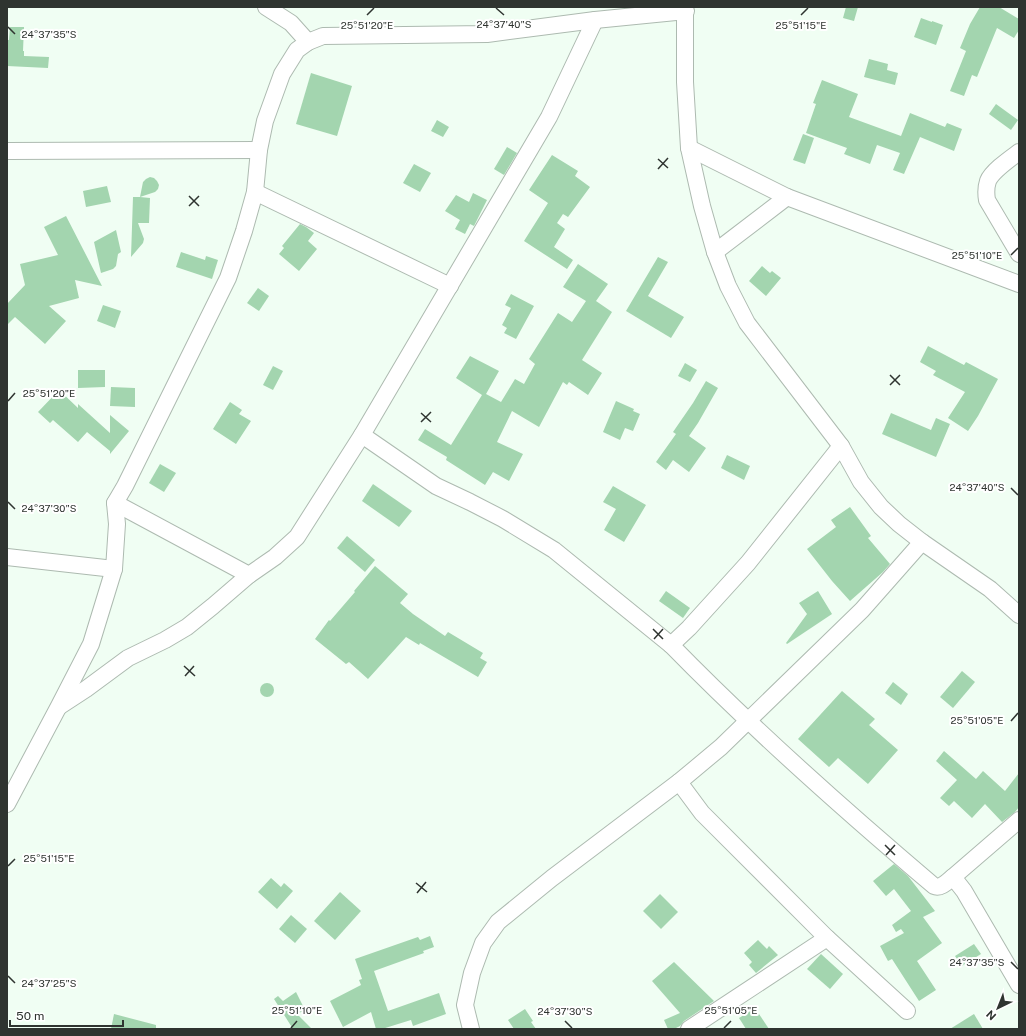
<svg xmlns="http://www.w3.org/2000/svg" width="1026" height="1036" viewBox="0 0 1026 1036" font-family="'Public Sans',sans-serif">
<rect width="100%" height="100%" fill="#f0fef3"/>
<g fill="#a3d5af">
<polygon points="846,7 858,7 854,21 843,18"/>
<polygon points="980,7 999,7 1019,19 1019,30 1014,38 997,28 977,77 972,75 964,96 950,91 966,51 960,48 970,24"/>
<polygon points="921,18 932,22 932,21 943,25 936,45 914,37"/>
<polygon points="10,27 24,27 23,51 24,51 24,56 49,57 48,68 7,66 7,40 9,40"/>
<polygon points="869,59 888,64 887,70 898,73 895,85 864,77"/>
<polygon points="311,73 352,86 337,136 296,124"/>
<polygon points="822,80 858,94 849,117 901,136 910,113 945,127 947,123 962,129 954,151 920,137 904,174 893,170 900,153 877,145 870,164 844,154 847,148 806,133 816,104 813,103"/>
<polygon points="996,104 1018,120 1011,130 989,114"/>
<polygon points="437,120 449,127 443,137 431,131"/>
<polygon points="803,134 814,138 805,164 793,160"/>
<polygon points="507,147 517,153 504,175 494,169"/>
<polygon points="552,155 578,171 575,176 590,187 568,217 563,214 557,223 565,229 554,247 573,260 567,269 524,241 548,203 529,190"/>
<polygon points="414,164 431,173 420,192 403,183"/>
<polygon points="150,177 154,178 157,181 159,185 158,189 155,192 140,197 150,198 149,223 138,223 144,239 143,243 131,257 133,197 140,197 143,182 146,179"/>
<polygon points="107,186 111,202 86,207 83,191"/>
<polygon points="473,193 487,200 474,226 470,224 465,234 455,229 460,220 445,211 456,195 469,202"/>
<polygon points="66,216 102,286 75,280 79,298 49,306 66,321 45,344 15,317 7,325 7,304 25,285 20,264 58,255 44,227"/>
<polygon points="300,224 306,227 314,233 308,241 317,249 299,271 279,254 284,248 282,246"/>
<polygon points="116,230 121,252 118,254 116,266 113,269 101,273 94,242"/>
<polygon points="181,252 205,260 206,256 218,260 212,279 176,267"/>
<polygon points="658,257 668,262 648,296 684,317 671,338 626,311"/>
<polygon points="578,264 608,284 596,301 612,312 582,360 602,373 588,395 569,382 567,385 563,382 539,427 512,411 497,442 523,454 509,481 493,472 485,485 446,460 447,457 418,440 425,429 451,445 482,395 456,378 470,356 499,371 486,394 501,402 515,379 524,384 535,364 529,359 558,313 572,322 586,301 563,287"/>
<polygon points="762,266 770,273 772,271 781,278 766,296 749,281"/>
<polygon points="258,288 269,296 259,311 247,303"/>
<polygon points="511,294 534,306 516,339 504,333 507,328 502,325 511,308 505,305"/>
<polygon points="103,305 121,311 115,328 97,321"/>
<polygon points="928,346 964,365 966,362 998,379 978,416 968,431 948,418 965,392 933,375 936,371 920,362"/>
<polygon points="685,363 697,370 690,382 678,376"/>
<polygon points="273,366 283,371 273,390 263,385"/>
<polygon points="78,370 105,370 105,387 78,388"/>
<polygon points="706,381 718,388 698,423 689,436 706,448 689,472 673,460 666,470 656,462 676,434 673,432 693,403"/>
<polygon points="111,387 135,388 135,407 110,406"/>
<polygon points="59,390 78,408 78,404 110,433 110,415 129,431 110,454 110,451 87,432 78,442 53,420 50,423 38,412"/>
<polygon points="616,401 634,409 633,411 640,414 633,431 625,428 620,440 603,432"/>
<polygon points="230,402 242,410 239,414 251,421 236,444 213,429"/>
<polygon points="891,413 931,430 936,418 950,424 936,457 882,434"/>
<polygon points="727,455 750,466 744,480 721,468"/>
<polygon points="160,464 176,473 164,492 149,483"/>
<polygon points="373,484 412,511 399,527 362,501"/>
<polygon points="613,486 646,505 624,542 604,530 616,509 603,502"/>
<polygon points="850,507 871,536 868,538 890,564 883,572 850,601 832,581 807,549 836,527 831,520"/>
<polygon points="347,536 375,560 365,572 337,548"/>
<polygon points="375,566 408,594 400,603 413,614 445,636 448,632 483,653 480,658 487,662 478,677 420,643 419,645 406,637 368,679 349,662 346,664 315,639 329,620 330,621 355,592 354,591"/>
<polygon points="666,591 690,608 683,618 659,601"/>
<polygon points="818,591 832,614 787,644 786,643 807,614 799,603"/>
<polygon points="962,671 975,682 953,708 940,697"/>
<polygon points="893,682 908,694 901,705 885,693"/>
<circle cx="267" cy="690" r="7"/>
<polygon points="842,691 875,719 869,725 898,750 868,784 838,758 829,767 798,739"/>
<polygon points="944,751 976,779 983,771 1005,791 1019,773 1019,807 1015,812 1002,822 985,804 972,818 954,801 949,806 940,798 957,780 936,761"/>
<polygon points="894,864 908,876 935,911 923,917 942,943 917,961 936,990 919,1001 892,959 888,961 880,946 904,933 901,929 896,932 892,925 911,911 894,889 886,896 873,881"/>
<polygon points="271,878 281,887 284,883 293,891 277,909 258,892"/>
<polygon points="340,892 361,911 335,940 314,921"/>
<polygon points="660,894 678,912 661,929 643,911"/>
<polygon points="291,915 307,929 295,943 279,929"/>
<polygon points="430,936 434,947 423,951 424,953 374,971 388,1011 439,993 446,1014 413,1026 411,1020 382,1029 376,1029 371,1012 343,1027 330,1001 361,985 359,980 362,979 355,959 418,937 420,940"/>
<polygon points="758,940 767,949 769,946 778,955 756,973 749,965 752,962 744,953"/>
<polygon points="974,944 981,954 962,966 955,956"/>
<polygon points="821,954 843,974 830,989 807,969"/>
<polygon points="674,962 714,1001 684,1021 680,1026 674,1029 668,1029 664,1020 680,1013 652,981"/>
<polygon points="296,992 305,1010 297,1014 312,1029 293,1029 274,999 278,996 283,1001"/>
<polygon points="755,1008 769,1029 746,1029 739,1018"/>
<polygon points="525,1009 533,1021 531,1022 536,1029 514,1029 508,1020"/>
<polygon points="114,1014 156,1025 156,1029 111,1029"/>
<polygon points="974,1014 983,1029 950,1029"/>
</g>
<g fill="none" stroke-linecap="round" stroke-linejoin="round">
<defs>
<g id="street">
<polyline points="266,7 291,23 308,42"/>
<polyline points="685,7 685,82 689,148 702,206 715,252 728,286 747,323 841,446 861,482 881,507 899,524 922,542 990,589 1019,615"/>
<polyline points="689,148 787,197 1019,284"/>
<polyline points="7,151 259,150"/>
<path d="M1019 152C1011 158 992 171 988 181 986 187 986 194 987 200L1019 254"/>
<polyline points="255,192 450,286"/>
<polyline points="715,252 787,197"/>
<polyline points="362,435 436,486 470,502 503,519 554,550 671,645"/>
<path d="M841 446 748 563 689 628 671 645C754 730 843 809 934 886 941 889 948 881 953 877"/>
<polyline points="115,503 249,575 275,557 297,537 362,435 549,117 595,20"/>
<polyline points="7,557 114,569"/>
<polyline points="60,706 86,689 128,658 165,640 187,627 213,606 249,575"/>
<polyline points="679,782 702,813 827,938 907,1011"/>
<polyline points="7,804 59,706 91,644 114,569 117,524 115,503 125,486 228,278 244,231 255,192 259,150 265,121 282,74 297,50 308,42 323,36 487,34 595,20 686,11"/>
<polyline points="1019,820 953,877 964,891 1019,985"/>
<polyline points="471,1029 465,1005 472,973 483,943 498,922 552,878 679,782 721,747 862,610 922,542"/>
<polyline points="689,1029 827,938"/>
</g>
</defs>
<use href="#street" stroke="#adbab0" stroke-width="18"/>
<use href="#street" stroke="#fff" stroke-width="16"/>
</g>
<path fill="none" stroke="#2f3430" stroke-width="1.5" d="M496 8 504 15M367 15 374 8M801 15 808 8M8 27 15 34M658 159 668 168M658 169 668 158M189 196 199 206M189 206 199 196M1011 255 1018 248M890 375 900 385M890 385 900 375M8 401 15 393M421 413 431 422M421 422 431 412M1011 488 1018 495M8 502 15 509M653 629 663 639M654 639 663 629M184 666 195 676M185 676 194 666M1011 721 1018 713M885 845 895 855M886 855 895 845M8 866 15 859M416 883 427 892M417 893 426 882M1011 962 1018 969M8 976 15 983M565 1021 572 1028M291 1028 297 1021M724 1028 731 1021"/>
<g font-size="10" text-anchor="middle" fill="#2f3430" stroke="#fff" stroke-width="4" stroke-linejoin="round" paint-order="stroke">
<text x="504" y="28">24°37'40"S</text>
<text x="367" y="29">25°51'20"E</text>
<text x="801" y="29">25°51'15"E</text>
<text x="49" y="38">24°37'35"S</text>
<text x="977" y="259">25°51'10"E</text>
<text x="49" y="397">25°51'20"E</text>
<text x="977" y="491">24°37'40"S</text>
<text x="49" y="512">24°37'30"S</text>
<text x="977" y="724">25°51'05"E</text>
<text x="49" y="862">25°51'15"E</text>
<text x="977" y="966">24°37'35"S</text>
<text x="49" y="987">24°37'25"S</text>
<text x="297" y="1014">25°51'10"E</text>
<text x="731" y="1014">25°51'05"E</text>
<text x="565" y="1015">24°37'30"S</text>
</g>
<rect width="1026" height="1036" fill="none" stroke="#2f3430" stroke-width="16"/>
<g transform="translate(998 1008) rotate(223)" stroke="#ffffff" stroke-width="3" paint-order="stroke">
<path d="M0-3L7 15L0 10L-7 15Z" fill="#2f3430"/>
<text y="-6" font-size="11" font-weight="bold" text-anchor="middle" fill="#2f3430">N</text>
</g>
<path d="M10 1020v6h113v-6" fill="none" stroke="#2f3430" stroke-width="2"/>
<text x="16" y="1020" font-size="12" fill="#2f3430" stroke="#ffffff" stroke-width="3" paint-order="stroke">50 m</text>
</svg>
